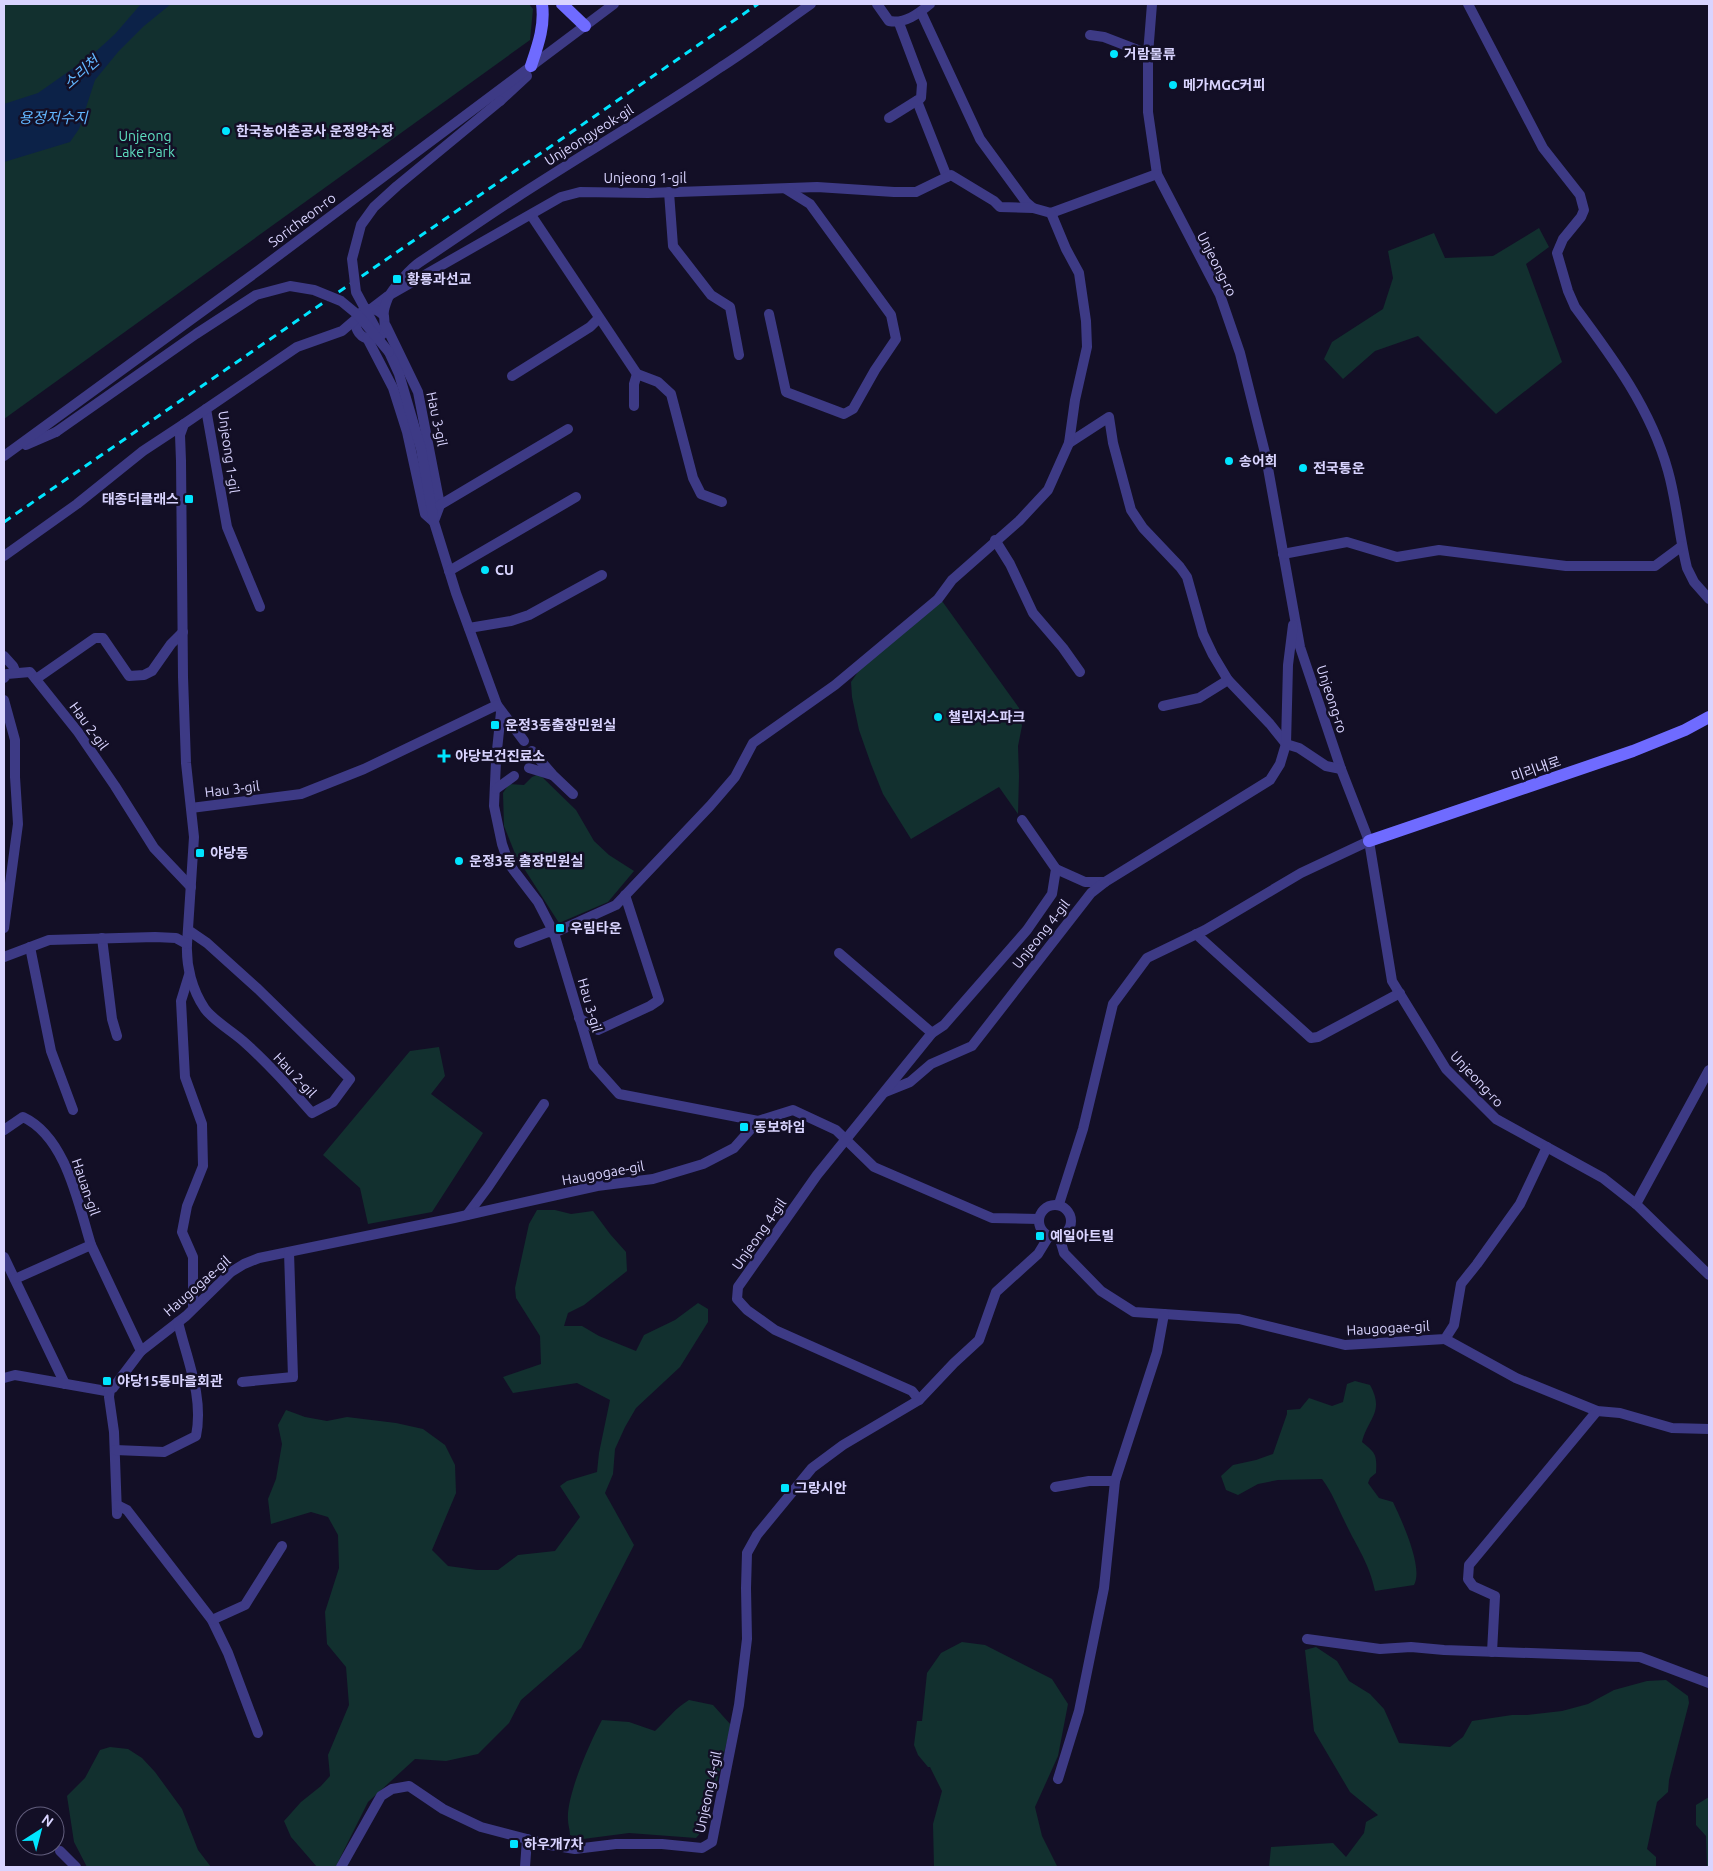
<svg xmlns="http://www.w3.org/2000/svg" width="1713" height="1871" viewBox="0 0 1713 1871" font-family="Ubuntu,'Noto Sans KR',sans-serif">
<rect width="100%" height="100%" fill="#130f26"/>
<g fill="#12302f">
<polygon points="4,4 529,4 533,9 530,40 4,419"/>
<polygon points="1539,228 1549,247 1526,264 1562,362 1496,414 1418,336 1375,351 1343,379 1324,359 1332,342 1383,309 1393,278 1388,251 1434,233 1445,258 1493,256"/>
<polygon points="942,601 1019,708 1022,726 1018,746 1019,776 1018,814 999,787 911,839 883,794 871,764 859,730 852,697 851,682 862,666"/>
<polygon points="539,774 576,810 594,841 609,855 634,871 608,902 559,923 516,856 504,826 503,793 509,784 524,785 532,777"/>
<polygon points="439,1047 445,1076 431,1094 483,1133 432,1212 368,1224 360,1188 323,1155 410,1051"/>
<polygon points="537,1210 555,1210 571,1214 593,1211 610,1234 626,1252 627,1271 584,1305 568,1313 564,1326 582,1326 599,1336 636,1351 644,1335 675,1320 698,1303 708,1309 708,1322 680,1367 636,1408 625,1427 615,1449 613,1474 605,1493 634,1545 581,1648 521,1700 509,1723 478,1754 446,1761 415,1759 368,1802 336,1866 334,1867 317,1867 291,1837 284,1821 301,1802 321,1786 330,1776 328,1755 349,1705 346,1667 327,1644 325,1612 339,1568 338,1535 328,1517 311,1512 271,1524 268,1499 276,1479 282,1444 278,1425 286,1410 305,1417 327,1421 347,1417 396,1423 423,1429 445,1445 455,1465 456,1493 432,1550 448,1566 477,1570 498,1570 518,1555 555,1551 580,1517 560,1486 567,1481 597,1472 599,1453 610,1400 577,1383 513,1393 503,1377 541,1364 540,1336 516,1298 515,1288 529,1224"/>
<path d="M1355 1381 1370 1385C1385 1412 1368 1418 1362 1442 1376 1453 1377 1455 1376 1473L1370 1478 1368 1483 1379 1498 1393 1502C1401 1519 1424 1568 1414 1585L1375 1591C1369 1562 1356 1546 1344 1520 1337 1506 1332 1492 1322 1479L1278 1480 1258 1484 1238 1495 1226 1490 1221 1476 1233 1465 1256 1460 1273 1454 1287 1414V1410L1300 1409 1309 1398 1332 1406 1343 1402 1347 1384Z"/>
<polygon points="962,1642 985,1645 1052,1679 1068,1704 1058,1756 1035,1807 1042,1836 1057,1866 1060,1867 934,1867 933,1824 942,1791 930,1767 928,1767 918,1755 914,1745 917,1721 922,1721 927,1673 941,1653"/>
<polygon points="1316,1647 1337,1661 1349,1681 1370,1694 1384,1709 1399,1743 1450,1747 1463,1737 1472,1721 1512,1715 1527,1715 1562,1711 1588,1704 1614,1690 1647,1681 1666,1680 1688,1696 1689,1703 1669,1780 1668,1792 1657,1802 1647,1849 1656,1857 1656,1867 1269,1867 1271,1847 1333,1843 1346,1857 1364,1833 1366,1822 1378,1815 1350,1792 1314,1731 1305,1650"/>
<path d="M689 1700 713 1705 731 1725 706 1826 696 1838 629 1833 583 1839 570 1835C570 1830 568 1825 568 1820 566 1796 590 1742 602 1720L629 1722 655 1731C668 1719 674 1709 689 1700Z"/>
<polygon points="110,1747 128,1749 142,1758 155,1772 182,1809 198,1850 211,1867 87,1867 74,1842 67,1796 85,1778 100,1750"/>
<polygon points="1709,1797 1709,1867 1707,1867 1706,1836 1696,1825 1696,1805"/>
</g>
<polygon fill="#0c2248" points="141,4 171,4 144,26 118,52 95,80 79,129 70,142 4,162 4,104 38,93 92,55 115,34"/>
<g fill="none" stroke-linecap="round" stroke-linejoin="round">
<g stroke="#3d3a85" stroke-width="10">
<path d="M877 4 889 21C905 24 918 14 930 4"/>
<polyline points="1152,4 1148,54 1148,112 1157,174 1220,295 1240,353 1266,457 1300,647 1341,769 1369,841 1392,981 1446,1069 1496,1119 1603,1178 1636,1204 1709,1275"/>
<path d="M1468 4 1543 148 1580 195 1584 210 1581 217 1563 239 1557 253 1568 291 1575 307C1613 358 1651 409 1668 471 1677 503 1679 536 1687 568L1694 582 1709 599"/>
<polyline points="921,12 980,139 1026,202 1033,208"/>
<polyline points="1090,35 1104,37 1148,54"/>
<polyline points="500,101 527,76"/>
<polyline points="917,101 947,177"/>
<polyline points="889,118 921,98 922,84 899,23"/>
<polyline points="669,192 673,246 711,295 730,307 739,355"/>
<polyline points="531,215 637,374"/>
<polyline points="371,309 388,296 561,197 580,192 648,193 817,187 894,192 916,192 951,175 994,201 1000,207 1033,208 1051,213 1157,174"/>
<polyline points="769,314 786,392 844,414 853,409 875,370 896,339 891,315 810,204 786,189"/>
<path d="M384 316C370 299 347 317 359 333 362 337 367 339 372 339 387 338 385 326 384 316 383 312 386 303 388 298 392 289 412 267 420 262 452 241 483 219 514 199 583 154 654 113 721 67 752 47 781 25 811 4"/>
<polyline points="386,326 418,392 440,505 434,521"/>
<polyline points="367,338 393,388 407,432 425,514 434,522"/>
<polyline points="389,352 399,374 421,449 434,522 456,593 497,705 524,741"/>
<polyline points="512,376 590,327 599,318"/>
<polyline points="634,406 634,384 637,374 658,382 671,394 693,478 701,494 722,502"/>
<polyline points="206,409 227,527 260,607"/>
<polyline points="1069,443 1109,417 1113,443 1131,510 1143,528 1180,567 1187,577 1203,634 1213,655 1228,680"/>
<polyline points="26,445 56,432"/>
<polyline points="4,456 259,270 614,4"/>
<polyline points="440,505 568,429"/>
<polyline points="995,540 1010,564 1033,613 1063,648 1080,672"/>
<polyline points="1283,554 1347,542 1397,557 1439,550 1566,566 1655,566 1682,546"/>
<polyline points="4,556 77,504 143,451 184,424"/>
<polyline points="449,571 576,497"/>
<polyline points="469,628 511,621 529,615 602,575"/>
<polyline points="4,656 13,666 16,673"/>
<polyline points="4,678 7,674 30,672 78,732 115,786 154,848 191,887"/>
<polyline points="36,679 95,638 103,638 129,676 144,675 152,671 171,644 183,632"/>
<polyline points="4,700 15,740 15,777 18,824 4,928"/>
<polyline points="1163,706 1199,698 1228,680 1270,724 1286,744 1299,748 1326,766 1341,769"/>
<polyline points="497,750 501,712"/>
<polyline points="532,751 553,775 573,794"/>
<polyline points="496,761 494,806 502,844 509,864 538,902 554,933 594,1066 619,1094 758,1121"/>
<polyline points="529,768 552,775"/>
<polyline points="496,789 514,776"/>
<polyline points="191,808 301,794 364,769 497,705"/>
<polyline points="1056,869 1085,882 1105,882 1270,780 1280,764 1286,744 1288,665 1293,625"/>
<path d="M188 930 207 943 258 989 350 1079 333 1102 312 1113C290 1088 268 1063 243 1041 232 1031 214 1021 205 1009 192 990 186 966 187 944L194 837 186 763 183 677 181 461 180 435 184 424 297 347 342 331 356 319"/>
<polyline points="1196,934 1311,1038 1318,1037 1400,993"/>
<polyline points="102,938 112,1019 117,1036"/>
<polyline points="519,943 548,932 554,933 616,905 710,806 735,777 753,743 835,685 938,599 952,580 1019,521 1048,490 1069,443 1075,400 1087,347 1086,321 1079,273 1066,249 1051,213"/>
<polyline points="30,947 51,1051 73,1110"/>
<polyline points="839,953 932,1033"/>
<polyline points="4,957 49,940 155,937 176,938 187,944"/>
<polyline points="189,975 181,1001 185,1077 202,1124 203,1166 187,1206 182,1232 193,1257 193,1308"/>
<polyline points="579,1018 598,1030 650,1006 659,1000 625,895"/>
<polyline points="885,1092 910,1082 931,1064 972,1046 1091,893 1105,882"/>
<path d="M4 1130 23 1117C66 1137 78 1203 91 1245"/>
<polyline points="1059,1204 1083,1129 1113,1004 1147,958 1205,930 1301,873 1369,841"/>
<polyline points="1636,1204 1709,1070"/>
<circle cx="1055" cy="1221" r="16"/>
<polyline points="467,1215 488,1187 544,1104"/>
<polyline points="1059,1236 1064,1253 1101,1291 1134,1312 1239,1319 1345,1345 1445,1339 1454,1325 1461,1284 1477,1264 1520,1204 1547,1147"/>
<polyline points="4,1257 65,1384"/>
<polyline points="15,1279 91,1245 141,1351"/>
<polyline points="1445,1339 1516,1378 1597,1411 1620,1413 1672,1428 1709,1429"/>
<polyline points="4,1378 15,1375 106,1391 113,1388 141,1351 186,1316 231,1272 244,1264 259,1258 454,1218 597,1186 653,1179 703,1164 734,1148 758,1121 793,1110 836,1130 874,1167 992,1218 1039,1219"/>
<polyline points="242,1382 293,1377 289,1252"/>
<polyline points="110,1389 109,1397 114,1432 117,1514"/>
<polyline points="919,1400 912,1391 775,1330 747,1310 737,1299 738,1287 817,1175 932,1033 944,1025 1027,930 1052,894 1056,869 1022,820"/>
<path d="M115 1450 164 1452 196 1436C204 1397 187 1360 178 1322"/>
<polyline points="1055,1487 1089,1481 1115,1481"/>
<polyline points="117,1505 127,1510 212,1620 228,1653 258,1733"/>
<polyline points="212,1620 245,1605 282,1546"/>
<polyline points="1307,1639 1380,1649 1411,1647 1444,1650 1640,1657 1709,1683"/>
<polyline points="1492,1652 1495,1596 1473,1586 1468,1579 1469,1565 1597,1411"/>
<polyline points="1058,1779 1079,1711 1104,1588 1115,1481 1157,1352 1164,1314"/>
<polyline points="60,1851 76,1867"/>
<polyline points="341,1867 381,1796 392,1789 409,1786 443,1809 481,1827 550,1845 575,1849 616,1844 662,1844 702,1848 712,1842 739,1705 747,1639 746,1588 747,1553 757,1535 812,1468 843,1445 919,1400 954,1363 979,1340 996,1292 1038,1254 1049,1236"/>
<polyline points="525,1867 527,1839"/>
</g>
<g stroke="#6f6bff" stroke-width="12">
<polyline points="562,4 585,26"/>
<path d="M531 66C538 45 545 26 542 4"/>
<polyline points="1369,841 1633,751 1685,730 1709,717"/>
</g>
<polyline stroke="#00e5ff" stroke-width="3" stroke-dasharray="8 6" stroke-linecap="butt" points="4,522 758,4"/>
<g stroke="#3d3a85" stroke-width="10">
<polyline points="376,329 356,292 352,259 361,225 374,207 397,186 500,101"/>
<polyline points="56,432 196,334 256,295 290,286 314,290 341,301 358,315 389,352"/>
</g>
</g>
<g fill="#00e5ff" stroke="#130f26" stroke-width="2">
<circle cx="1114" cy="54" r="5"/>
<circle cx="1173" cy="85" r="5"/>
<circle cx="226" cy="131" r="5"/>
<rect x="392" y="274" width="10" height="10" rx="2.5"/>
<circle cx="1229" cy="461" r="5"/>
<circle cx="1303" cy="468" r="5"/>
<rect x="184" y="494" width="10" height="10" rx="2.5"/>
<circle cx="485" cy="570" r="5"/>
<circle cx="938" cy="717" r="5"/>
<rect x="490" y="720" width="10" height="10" rx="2.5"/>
<path d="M441.5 748.5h5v5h5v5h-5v5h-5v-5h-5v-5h5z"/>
<rect x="195" y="848" width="10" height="10" rx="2.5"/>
<circle cx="459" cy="861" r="5"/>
<rect x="555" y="923" width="10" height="10" rx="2.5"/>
<rect x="739" y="1122" width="10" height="10" rx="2.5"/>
<rect x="1035" y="1231" width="10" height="10" rx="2.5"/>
<rect x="102" y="1376" width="10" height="10" rx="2.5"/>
<rect x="780" y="1483" width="10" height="10" rx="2.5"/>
<rect x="509" y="1839" width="10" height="10" rx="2.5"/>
</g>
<g text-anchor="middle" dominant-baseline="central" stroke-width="5" stroke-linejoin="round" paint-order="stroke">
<g font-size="14" font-weight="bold" fill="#d9d4ff" stroke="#130f26" text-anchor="start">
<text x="1124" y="54">거람물류</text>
<text x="1183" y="85">메가MGC커피</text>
<text x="236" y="131">한국농어촌공사 운정양수장</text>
<text x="407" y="279">황룡과선교</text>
<text x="1239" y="461">송어회</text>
<text x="1313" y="468">전국통운</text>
<text x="179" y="499" text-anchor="end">태종더클래스</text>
<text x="495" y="570">CU</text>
<text x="948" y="717">챌린저스파크</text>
<text x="505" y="725">운정3동출장민원실</text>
<text x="455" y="756">야당보건진료소</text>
<text x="210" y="853">야당동</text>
<text x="469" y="861">운정3동 출장민원실</text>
<text x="570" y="928">우림타운</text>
<text x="754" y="1127">동보하임</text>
<text x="1050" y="1236">예일아트빌</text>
<text x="117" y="1381">야당15통마을회관</text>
<text x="795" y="1488">그랑시안</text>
<text x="524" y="1844">하우개7차</text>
</g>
<g font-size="14" fill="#d9d4ff" stroke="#130f26">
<text transform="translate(589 135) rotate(-32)">Unjeongyeok-gil</text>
<text x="645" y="178">Unjeong 1-gil</text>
<text transform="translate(302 220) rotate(-37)">Soricheon-ro</text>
<text transform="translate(1217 264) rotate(63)">Unjeong-ro</text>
<text transform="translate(437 419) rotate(78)">Hau 3-gil</text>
<text transform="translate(229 452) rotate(82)">Unjeong 1-gil</text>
<text transform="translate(1332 699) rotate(72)">Unjeong-ro</text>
<text transform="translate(89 726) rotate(54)">Hau 2-gil</text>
<text transform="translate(1536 769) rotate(-19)">미리내로</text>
<text transform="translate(232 789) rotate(-7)">Hau 3-gil</text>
<text transform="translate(1041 934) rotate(-52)">Unjeong 4-gil</text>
<text transform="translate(590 1005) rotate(74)">Hau 3-gil</text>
<text transform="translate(295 1075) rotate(47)">Hau 2-gil</text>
<text transform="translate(1477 1079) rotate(47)">Unjeong-ro</text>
<text transform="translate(603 1173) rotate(-10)">Haugogae-gil</text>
<text transform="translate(86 1187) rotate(71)">Hauan-gil</text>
<text transform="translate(759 1234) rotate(-55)">Unjeong 4-gil</text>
<text transform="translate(197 1286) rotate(-41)">Haugogae-gil</text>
<text transform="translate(1388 1328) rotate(-3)">Haugogae-gil</text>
<text transform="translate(708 1792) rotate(-78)">Unjeong 4-gil</text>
</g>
<g font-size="14" fill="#5fe0c0" stroke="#130f26">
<text x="145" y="136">Unjeong<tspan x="145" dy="16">Lake Park</tspan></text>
</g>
<g font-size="15" font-style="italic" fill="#62b6ff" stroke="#130f26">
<text transform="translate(81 72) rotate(-41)">소리천</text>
<text x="53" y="117">용정저수지</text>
</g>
</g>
<rect width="1713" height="1871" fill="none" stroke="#d9d4ff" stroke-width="10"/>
<g transform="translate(40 1831) rotate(36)"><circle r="24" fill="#130f26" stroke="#625e7d"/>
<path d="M0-4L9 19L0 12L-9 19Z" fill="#00e5ff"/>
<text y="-8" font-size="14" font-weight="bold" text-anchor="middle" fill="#d9d4ff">N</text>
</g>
</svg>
